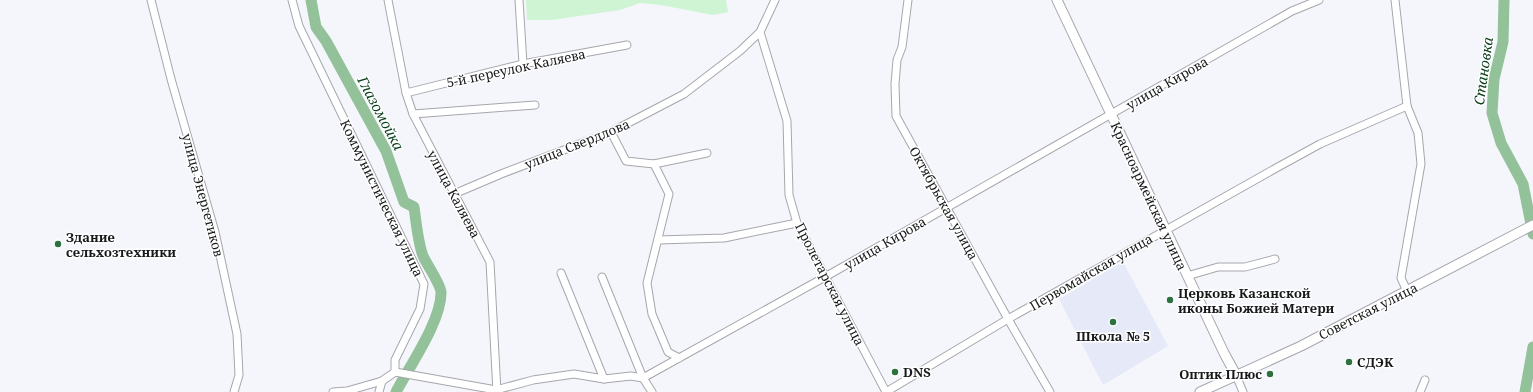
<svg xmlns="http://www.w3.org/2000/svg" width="1533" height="392" viewBox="0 0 1533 392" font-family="'Noto Serif',serif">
<rect width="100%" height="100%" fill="#f4f6fc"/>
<polygon fill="#e6e9f7" points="1123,262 1168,346 1103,385 1059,299"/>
<polygon fill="#cef4d4" points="526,0 726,0 728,12 713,15 661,5 640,3 620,10 552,20 527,20"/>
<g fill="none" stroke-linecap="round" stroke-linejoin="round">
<g stroke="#93c19a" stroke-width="11">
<path d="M311 0 316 27 326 41 386 151 404 202 414 207C416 221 418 243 423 256 427 265 440 283 441 292 442 320 409 367 396 392"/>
<polyline points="1504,0 1503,42 1494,79 1492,113 1501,143 1523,184 1533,234"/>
<polyline points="1525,392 1533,347"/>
</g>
<defs>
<g id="minor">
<polyline points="151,0 171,79 215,232 237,334 239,375 234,392"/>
<polyline points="292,0 299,26 424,284 420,309 395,360 395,372 382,381 379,392"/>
<polyline points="388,0 406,93 413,114 490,262 497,392"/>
<polyline points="519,0 523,64"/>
<polyline points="908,0 902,47 897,60 895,84 896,116 1008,319 1050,392"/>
<polyline points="1395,0 1407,106 1418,133 1421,164 1401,278 1407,291"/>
<polyline points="760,32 787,121 789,195 797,223 886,392"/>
<polyline points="406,93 523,64 627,45"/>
<polyline points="413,114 535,105"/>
<polyline points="611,132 626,161 654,164 669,194 647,283 652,314 668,352 679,358"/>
<polyline points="654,164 707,153"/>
<polyline points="454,194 501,174 611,132 684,94 740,51 760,32 775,0"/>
<polyline points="658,240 724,238 797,223"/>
<polyline points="561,273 604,379"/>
<polyline points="1187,276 1218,267 1245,267 1275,259"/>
<polyline points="602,277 643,378 652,392"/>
<polyline points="395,372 496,390 533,380 574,374 604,379 631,376 643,378 825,277 1292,11 1319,0"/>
<polyline points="1236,375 1243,392"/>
<polyline points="333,392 347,391 382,381"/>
<polyline points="886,392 1008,319 1278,167 1320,144 1407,106"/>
<polyline points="1420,392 1425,380"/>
</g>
<g id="major">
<polyline points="1057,0 1224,353 1236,375"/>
<polyline points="1200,392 1301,346 1533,225"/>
</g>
</defs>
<use href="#minor" stroke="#a5a7ad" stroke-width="9"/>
<use href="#major" stroke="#a5a7ad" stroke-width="11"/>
<use href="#minor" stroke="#fff" stroke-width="7"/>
<use href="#major" stroke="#fff" stroke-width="9"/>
</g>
<g fill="#2d723e" stroke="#fff" stroke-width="1.5">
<circle cx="58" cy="244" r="4"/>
<circle cx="1170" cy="300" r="4"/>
<circle cx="1113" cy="322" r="4"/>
<circle cx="1349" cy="362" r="4"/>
<circle cx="895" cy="372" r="4"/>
<circle cx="1270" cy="374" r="4"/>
</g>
<g text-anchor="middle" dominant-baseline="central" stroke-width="3" stroke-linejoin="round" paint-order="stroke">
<g font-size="13" fill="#18191b" stroke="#fff">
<text transform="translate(516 68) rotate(-12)">5-й переулок Каляева</text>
<text transform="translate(1167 83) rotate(-30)">улица Кирова</text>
<text transform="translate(577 144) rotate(-22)">улица Свердлова</text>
<text transform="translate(454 194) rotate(62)">улица Каляева</text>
<text transform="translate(203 195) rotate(75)">улица Энергетиков</text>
<text transform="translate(1149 196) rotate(65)">Красноармейская улица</text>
<text transform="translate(382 198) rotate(64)">Коммунистическая улица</text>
<text transform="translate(944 203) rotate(61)">Октябрьская улица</text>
<text transform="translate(885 243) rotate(-30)">улица Кирова</text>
<text transform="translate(1091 272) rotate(-30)">Первомайская улица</text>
<text transform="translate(830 284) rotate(63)">Пролетарская улица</text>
<text transform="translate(1368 311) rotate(-27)">Советская улица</text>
</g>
<g font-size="13" font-weight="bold" fill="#18191b" stroke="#fff" text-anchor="start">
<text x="66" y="237">Здание<tspan x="66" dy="15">сельхозтехники</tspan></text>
<text x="1178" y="293">Церковь Казанской<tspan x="1178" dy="15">иконы Божией Матери</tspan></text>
<text x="1113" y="336" text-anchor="middle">Школа № 5</text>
<text x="1357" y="362">СДЭК</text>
<text x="903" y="372">DNS</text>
<text x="1262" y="374" text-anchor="end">Оптик Плюс</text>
</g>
<g font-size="14" font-style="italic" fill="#0a401b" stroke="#fff">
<text transform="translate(1483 71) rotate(-82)">Становка</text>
<text transform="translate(381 113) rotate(62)">Глазомойка</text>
</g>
</g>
</svg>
